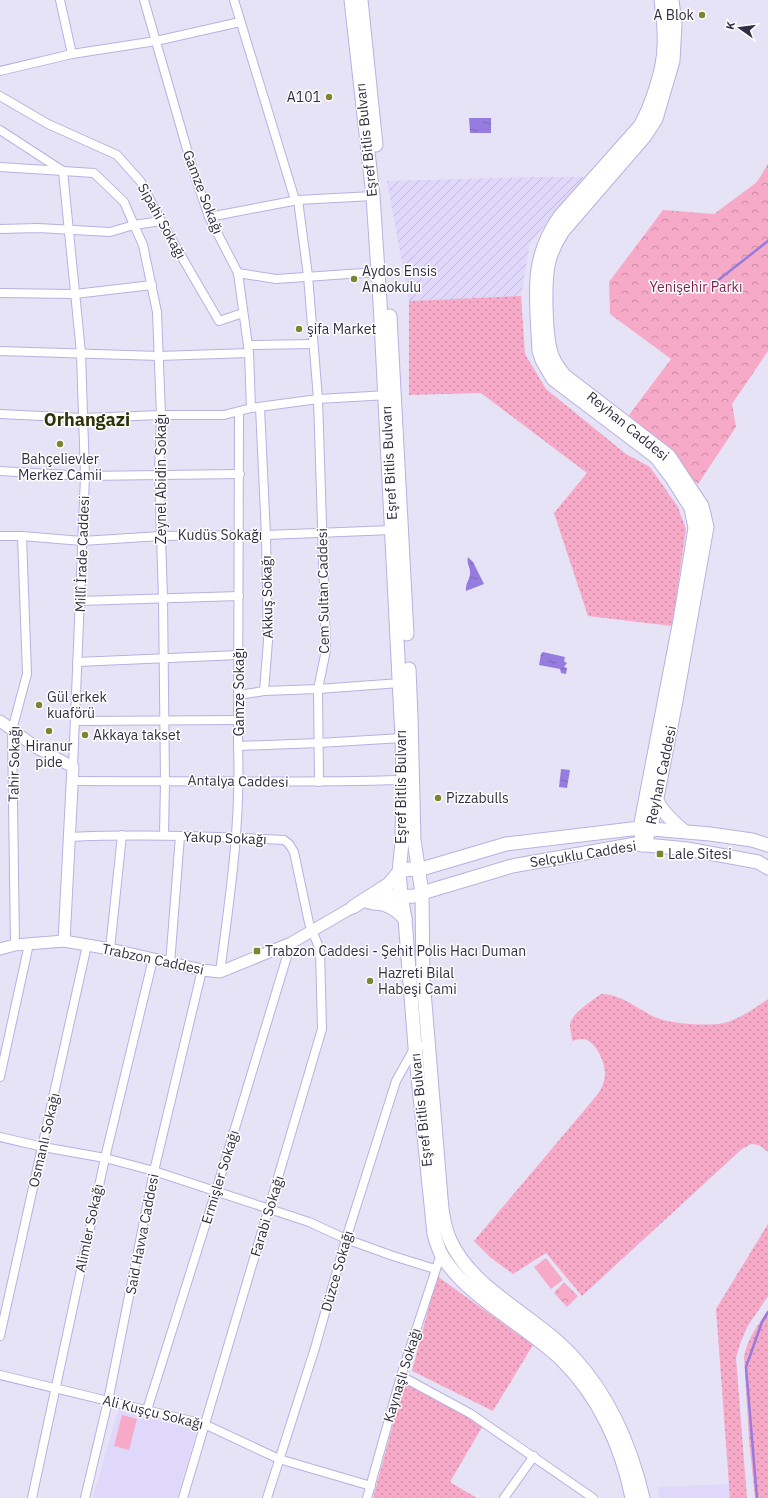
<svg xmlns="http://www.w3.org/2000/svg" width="768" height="1498" viewBox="0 0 768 1498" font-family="'IBM Plex Sans',sans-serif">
<defs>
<pattern id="industrial-furrows" width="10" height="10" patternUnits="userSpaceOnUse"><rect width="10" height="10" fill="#dfd8fa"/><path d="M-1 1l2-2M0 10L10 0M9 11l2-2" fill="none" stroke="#c0bad8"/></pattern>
<pattern id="grass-dots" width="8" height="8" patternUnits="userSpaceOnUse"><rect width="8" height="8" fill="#f6aac7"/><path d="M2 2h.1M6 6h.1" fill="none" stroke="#c88ba3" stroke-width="1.8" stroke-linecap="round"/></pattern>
<pattern id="park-crowns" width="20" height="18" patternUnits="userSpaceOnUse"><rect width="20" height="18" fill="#f6aac7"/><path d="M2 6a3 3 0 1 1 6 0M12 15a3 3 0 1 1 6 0" fill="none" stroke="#c88ba3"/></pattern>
<pattern id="water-ripples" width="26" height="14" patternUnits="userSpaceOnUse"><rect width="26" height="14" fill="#977cdf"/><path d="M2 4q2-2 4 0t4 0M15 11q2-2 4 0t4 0" fill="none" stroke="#7c66b6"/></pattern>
</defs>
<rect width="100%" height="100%" fill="#e7e3f7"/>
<g fill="#dfd8fa">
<polygon points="118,1410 197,1430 177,1498 93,1498"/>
<polygon points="729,1484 730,1498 659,1498 658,1487"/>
</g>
<polygon fill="url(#industrial-furrows)" points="533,177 584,177 530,243 521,296 409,301 387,181"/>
<g fill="url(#grass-dots)">
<polygon points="521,296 525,354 546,389 626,454 650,467 678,507 686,529 672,626 588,616 554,513 587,473 481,393 409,395 409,301"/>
<path d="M601 994C623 994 638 1010 657 1018 672 1024 712 1027 728 1022 742 1017 755 1008 768 999V1152L759 1145 751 1144 742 1149 582 1296 546 1253 513 1274 491 1258 474 1241 598 1094C602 1088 605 1081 605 1073 605 1062 595 1039 582 1039 579 1039 575 1040 572 1041 572 1036 570 1030 570 1025 571 1013 592 1001 601 994Z"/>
<polygon points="768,1224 768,1296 747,1327 740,1344 736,1358 747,1498 730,1498 716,1309"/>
<polygon points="437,1276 533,1345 493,1411 412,1371"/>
<path d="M768 1310V1498H755L749 1440 744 1357C747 1339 758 1325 768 1310Z"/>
<polygon points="404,1384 433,1394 485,1422 450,1482 477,1498 373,1498"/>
</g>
<g fill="url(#park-crowns)">
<polygon points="768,164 768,351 732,404 736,427 698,484 629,415 671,359 610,314 609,282 663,210 714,214 757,182"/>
<polygon points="564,1282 578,1296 567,1307 554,1293"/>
</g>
<g fill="#f6aac7">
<polygon points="546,1258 563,1280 551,1289 534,1267"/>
<polygon points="122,1415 137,1419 129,1450 114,1446"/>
</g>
<g fill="url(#water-ripples)">
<polygon points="469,118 491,118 491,133 470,133"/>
<path d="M468 557 473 562 484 584 466 591C465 584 469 581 470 574 471 568 466 564 468 557Z"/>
<polygon points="543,652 565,657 564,661 567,663 564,667 567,668 566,674 561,673 560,669 539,665 541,654"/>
<polygon points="561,769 570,770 567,788 559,787"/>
</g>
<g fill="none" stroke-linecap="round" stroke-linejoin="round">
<g stroke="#977cdf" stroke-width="2.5">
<polyline points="712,285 768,241"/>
<polyline points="757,1498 746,1367 762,1322 768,1312"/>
</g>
<defs>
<g id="street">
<polyline points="60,0 72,54"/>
<polyline points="144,0 193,170 209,217 238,273 249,353 251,408"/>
<polyline points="234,0 295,200"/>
<polyline points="0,71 72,54 156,41 240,22"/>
<polyline points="0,96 48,124 117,155 141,182 161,221 219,321 243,313"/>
<polyline points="0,130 63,171 81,353 85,476 73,767"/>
<polyline points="0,167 94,173 124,202 134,225 143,245 157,312 161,415 159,474 163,598 165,781 164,835"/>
<polyline points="298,200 308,276 318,399 326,650 318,689 319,782"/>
<polyline points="209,217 298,200 373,196"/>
<polyline points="0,229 38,228 110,232 134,225 161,221"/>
<polyline points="238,273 276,279 378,272"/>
<polyline points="0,293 75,294 152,285"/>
<polyline points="248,345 313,344"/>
<polyline points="0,351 159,356 249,353"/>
<polyline points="260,407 266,535 268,641 264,691"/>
<polyline points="0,414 83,418 161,415 224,415 251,408 318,399 388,395"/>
<polyline points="0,471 85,476 240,474"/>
<polyline points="0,536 22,536 82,541 161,536 266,535 392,530"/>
<polyline points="80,601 239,596"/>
<polyline points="77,662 239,655"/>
<polyline points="239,695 264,691 318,689 400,683"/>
<polyline points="75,721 239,720"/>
<polyline points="238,746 319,743 402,738"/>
<path d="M72 781C183 781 293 783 403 780"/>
<path d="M69 837C141 834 212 836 284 840L289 844 294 852 309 923 320 950 322 1029 183 1498"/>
<polyline points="15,945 12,730 27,674 22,536"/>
<polyline points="110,949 122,835"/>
<polyline points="170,964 180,836"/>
<path d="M220 972C230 897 241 822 238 746L239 412"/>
<polyline points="0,1077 29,944"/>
<polyline points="0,1137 43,1147 105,1158 154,1171 309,1222 346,1239 393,1256 435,1269"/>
<polyline points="0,1336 87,945"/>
<polyline points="0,1375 204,1424 279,1459 371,1486"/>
<polyline points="401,1376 471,1414 593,1498"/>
<polyline points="147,1410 216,1191 291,943"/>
<polyline points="32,1498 105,1158 153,959"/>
<polyline points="85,1498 108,1401 154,1171 202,970"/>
<polyline points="267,1498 315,1348 346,1239 396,1081 415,1047 428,1045"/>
<polyline points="367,1498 401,1376 441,1254"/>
<polyline points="504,1498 534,1456"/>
</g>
<g id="secondary">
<polyline points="0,721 37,748 73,767 64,941"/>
<polyline points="0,949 15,945 64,941 110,949 202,970 220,972 291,943 353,907"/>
</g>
<g id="primary">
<path d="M351 0 373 196 380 302 402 738 403 780 402 842 399 872 401 895 405 919 415 1047 434 1234C436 1241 438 1248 441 1254 465 1296 527 1326 562 1360 599 1396 622 1448 632 1498"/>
<polyline points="361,0 376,145"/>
<polyline points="390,316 407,634"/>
<path d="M409 669 411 718 414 840 422 893 423 979 441 1198C442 1212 444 1227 450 1240 472 1290 538 1317 574 1358 610 1397 631 1447 643 1498"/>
<path d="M657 801C663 813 673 822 684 831"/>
<path d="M643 845 651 828 676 701 705 538 707 527 702 506 669 456 565 376C560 370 556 365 553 358 545 341 544 280 549 261 552 250 557 240 563 231L645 136 656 119 673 61 675 24 672 0"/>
<path d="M643 845 640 828 680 620 695 528 691 508 672 478 656 457 553 379 542 360 539 351C537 299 528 261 560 216L640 126C651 107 664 69 664 46 665 31 663 15 661 0"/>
<path d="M369 902C378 898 391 895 401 896 411 896 412 898 422 893L512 866 636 844 687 849 758 862 768 868"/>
<path d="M373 903C387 903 396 909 405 919"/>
<polyline points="353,907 389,884 399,872 409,869 418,870 506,844 640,828 710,834 752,840 768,845"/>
</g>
</defs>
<use href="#street" stroke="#bab0e0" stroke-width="10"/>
<use href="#secondary" stroke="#bab0e0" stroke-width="13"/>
<use href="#primary" stroke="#bab0e0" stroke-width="15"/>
<use href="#street" stroke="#fff" stroke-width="8"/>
<use href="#secondary" stroke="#fff" stroke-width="11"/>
<use href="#primary" stroke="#fff" stroke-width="13"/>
</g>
<g fill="#7d8531" stroke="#fff" stroke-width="1.5">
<circle cx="702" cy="15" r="4"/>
<circle cx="329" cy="97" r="4"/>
<circle cx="354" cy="279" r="4"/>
<circle cx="299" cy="329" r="4"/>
<circle cx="60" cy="444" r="4"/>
<circle cx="39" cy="705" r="4"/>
<circle cx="49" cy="731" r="4"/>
<circle cx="85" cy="735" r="4"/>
<circle cx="438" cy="798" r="4"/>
<rect x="656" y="850" width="8" height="8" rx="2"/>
<rect x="253" y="947" width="8" height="8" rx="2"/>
<circle cx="370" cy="981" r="4"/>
</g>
<g text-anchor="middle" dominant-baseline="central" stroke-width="3" stroke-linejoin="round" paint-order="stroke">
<g font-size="14" fill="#322e41" stroke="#fff" text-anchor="start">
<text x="694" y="15" text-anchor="end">A Blok</text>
<text x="321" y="97" text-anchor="end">A101</text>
<text x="362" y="271">Aydos Ensis<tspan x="362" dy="16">Anaokulu</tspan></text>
<text x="307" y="329">şifa Market</text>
<text x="60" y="459" text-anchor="middle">Bahçelievler<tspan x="60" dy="16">Merkez Camii</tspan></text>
<text x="47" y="697">Gül erkek<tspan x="47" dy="16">kuaförü</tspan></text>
<text x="93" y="735">Akkaya takset</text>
<text x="49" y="746" text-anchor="middle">Hiranur<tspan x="49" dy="16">pide</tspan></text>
<text x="446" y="798">Pizzabulls</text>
<text x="668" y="854">Lale Sitesi</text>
<text x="265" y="951">Trabzon Caddesi - Şehit Polis Hacı Duman</text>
<text x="378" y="973">Hazreti Bilal<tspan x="378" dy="16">Habeşi Cami</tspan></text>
</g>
<g font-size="14" fill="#322e41" stroke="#fff">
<text transform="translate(366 140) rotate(-96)">Eşref Bitlis Bulvarı</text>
<text transform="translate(203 192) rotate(69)">Gamze Sokağı</text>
<text transform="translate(162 221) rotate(61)">Sipahi Sokağı</text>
<text transform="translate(628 426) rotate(39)">Reyhan Caddesi</text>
<text transform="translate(389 463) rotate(-93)">Eşref Bitlis Bulvarı</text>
<text transform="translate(161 479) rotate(-90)">Zeynel Abidin Sokağı</text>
<text x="220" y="535">Kudüs Sokağı</text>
<text transform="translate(82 554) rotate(-88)">Millî İrade Caddesi</text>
<text transform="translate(323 591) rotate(-91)">Cem Sultan Caddesi</text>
<text transform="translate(267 597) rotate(-91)">Akkuş Sokağı</text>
<text transform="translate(239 692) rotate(-90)">Gamze Sokağı</text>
<text transform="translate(14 764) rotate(-89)">Tahir Sokağı</text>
<text transform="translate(661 775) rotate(-78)">Reyhan Caddesi</text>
<text transform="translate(238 781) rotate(1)">Antalya Caddesi</text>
<text transform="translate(401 787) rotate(-90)">Eşref Bitlis Bulvarı</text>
<text transform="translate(225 838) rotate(2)">Yakup Sokağı</text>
<text transform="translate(583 854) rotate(-9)">Selçuklu Caddesi</text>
<text transform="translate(153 959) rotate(12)">Trabzon Caddesi</text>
<text transform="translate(421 1110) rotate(-96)">Eşref Bitlis Bulvarı</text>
<text transform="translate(44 1140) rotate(-77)">Osmanlı Sokağı</text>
<text transform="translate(220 1177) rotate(-73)">Ermişler Sokağı</text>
<text transform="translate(267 1216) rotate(-73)">Farabi Sokağı</text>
<text transform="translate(89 1228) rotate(-78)">Alimler Sokağı</text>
<text transform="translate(142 1234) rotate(-79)">Said Havva Caddesi</text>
<text transform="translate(337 1271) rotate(-74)">Düzce Sokağı</text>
<text transform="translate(402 1375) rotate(-73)">Kaynaşlı Sokağı</text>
<text transform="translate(153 1412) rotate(14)">Ali Kuşçu Sokağı</text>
</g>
<g font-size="14" fill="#7e1c4e" stroke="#fff">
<text x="696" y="287">Yenişehir Parkı</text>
</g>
<g font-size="18" font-weight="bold" fill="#2f330a" stroke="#fff">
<text x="87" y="419">Orhangazi</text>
</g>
</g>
<g transform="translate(740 28) rotate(284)" stroke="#ffffff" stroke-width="3" paint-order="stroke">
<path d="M0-3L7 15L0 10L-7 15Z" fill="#322e41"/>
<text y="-6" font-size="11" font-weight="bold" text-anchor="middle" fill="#322e41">K</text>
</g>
</svg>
